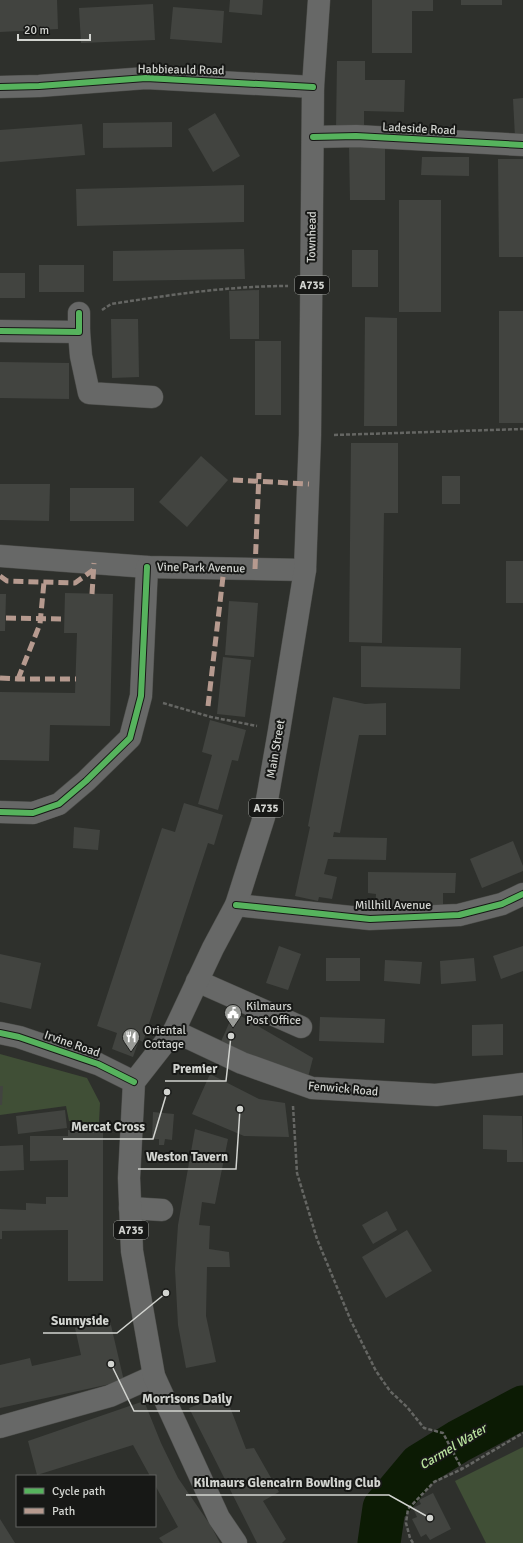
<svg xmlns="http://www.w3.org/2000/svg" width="523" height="1543" viewBox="0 0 523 1543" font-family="Signika,sans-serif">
<rect width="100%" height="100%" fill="#2e302c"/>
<g fill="#404f36">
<polygon points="0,1054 87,1078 100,1103 99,1123 69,1121 66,1106 0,1115"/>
<polygon points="523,1447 523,1543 486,1543 455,1481"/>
</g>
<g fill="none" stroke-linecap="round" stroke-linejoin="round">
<polyline stroke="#0c1b04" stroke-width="43" points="379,1543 384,1508 420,1465 459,1441 523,1407"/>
</g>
<g fill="#424440">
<polygon points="0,0 57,0 58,29 0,32"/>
<polygon points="230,0 263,0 262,15 229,12"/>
<polygon points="372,0 433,0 433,11 412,11 412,53 372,53"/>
<rect x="461" y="0" width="41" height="5"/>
<polygon points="153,4 155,40 81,43 79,8"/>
<polygon points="173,7 224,11 222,43 170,39"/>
<polygon points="337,61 365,61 365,80 405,80 404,112 364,111 364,130 336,129"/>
<polygon points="523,98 523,137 515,137 513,99"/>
<polygon points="215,113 240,156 213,172 188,129"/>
<polygon points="172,122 172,147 103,148 103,123"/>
<polygon points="82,124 85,155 0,162 0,130"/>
<polygon points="349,144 385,144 385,200 350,200"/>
<polygon points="422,157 469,157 469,176 421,175"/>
<polygon points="498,159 523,159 523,257 499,257"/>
<polygon points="244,185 244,222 77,226 76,189"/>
<rect x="399" y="200" width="42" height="112"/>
<polygon points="244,249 245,279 113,281 113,251"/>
<rect x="352" y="250" width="26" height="37"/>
<rect x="39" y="265" width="45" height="27"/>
<rect x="0" y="273" width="25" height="25"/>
<polygon points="259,290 259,339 230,339 229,291"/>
<rect x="499" y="311" width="24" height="112"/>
<polygon points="365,317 397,318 397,426 364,426"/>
<polygon points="111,319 138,319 139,377 112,378"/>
<rect x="255" y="341" width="26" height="74"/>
<polygon points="0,362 69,363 69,399 0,398"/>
<polygon points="351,443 398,443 398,513 384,513 382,643 349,642"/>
<polygon points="201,456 228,480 187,527 159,502"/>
<rect x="442" y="476" width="18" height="28"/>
<polygon points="0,484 50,484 49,521 0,520"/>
<rect x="70" y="488" width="64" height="33"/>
<rect x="506" y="561" width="17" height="42"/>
<polygon points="65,593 113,594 110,726 50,725 49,761 0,760 0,692 75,693 77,633 64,633"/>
<polygon points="0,594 6,594 5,631 0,631"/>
<polygon points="229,601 258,603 254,657 225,655"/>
<polygon points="361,646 461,648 460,689 361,687"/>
<polygon points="223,657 251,660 245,717 217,714"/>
<polygon points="333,697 365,704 386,703 386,735 359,735 340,833 334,832 333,837 387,838 386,860 328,859 324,874 337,877 332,899 319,897 318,901 295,896 310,827 308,826"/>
<polygon points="210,720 246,730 238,761 232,760 218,810 198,804 212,755 202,752"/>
<polygon points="184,803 223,815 214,845 208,843 143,1042 139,1040 133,1057 112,1049 117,1033 97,1026 162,828 175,832"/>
<polygon points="74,827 100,830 98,850 73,848"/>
<polygon points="513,841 523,866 523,871 482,888 470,859"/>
<polygon points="368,872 456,873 455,893 443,893 443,912 375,911 376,894 368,893"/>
<polygon points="279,946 301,954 288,990 266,983"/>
<polygon points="523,946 523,971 501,979 493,956"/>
<polygon points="0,954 41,963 31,1009 0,1002"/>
<rect x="326" y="958" width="34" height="23"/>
<polygon points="474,958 476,981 441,984 440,961"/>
<polygon points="385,960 422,962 420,984 384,981"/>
<polygon points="234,1012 313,1058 307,1081 219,1046"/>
<polygon points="320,1017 385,1019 384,1043 319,1041"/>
<polygon points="503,1024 503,1055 472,1056 472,1025"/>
<polygon points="210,1074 259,1099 285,1103 289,1137 244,1136 192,1114"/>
<polygon points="0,1086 3,1086 2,1105 0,1105"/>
<polygon points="65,1110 67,1128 18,1134 16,1116"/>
<polygon points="153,1112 174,1114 172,1140 165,1139 164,1145 159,1145 159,1139 152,1139"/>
<polygon points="483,1115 522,1116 523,1162 507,1162 507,1150 483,1149"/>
<polygon points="195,1129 228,1139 215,1204 202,1202 199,1225 210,1226 209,1249 229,1252 230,1267 207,1267 206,1316 216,1362 186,1368 178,1325 175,1269 178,1225"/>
<polygon points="68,1130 103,1130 103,1281 68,1281 68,1230 2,1231 2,1239 0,1239 0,1209 26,1210 26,1203 46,1204 46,1197 68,1197 68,1160 30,1161 30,1136 68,1136"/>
<polygon points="23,1145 24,1170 0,1171 0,1146"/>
<polygon points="387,1211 397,1230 373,1244 362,1225"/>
<polygon points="407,1230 432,1271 386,1298 362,1257"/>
<polygon points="110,1321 124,1381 0,1408 0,1365 30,1358 32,1366 81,1355 75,1328"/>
<polygon points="225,1394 246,1449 254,1448 279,1492 263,1501 286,1539 282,1543 257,1543 189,1408"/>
<polygon points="144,1401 161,1443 178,1478 211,1526 220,1543 163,1543 159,1538 178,1527 155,1485 155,1476 150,1476 133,1445 37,1475 28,1441"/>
<polygon points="433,1493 451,1529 430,1540 426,1534 421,1537 412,1519 417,1517 413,1508 421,1504 419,1500"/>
<polygon points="0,1519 15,1543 0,1543"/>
</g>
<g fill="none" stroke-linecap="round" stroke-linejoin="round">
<defs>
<g id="minor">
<polyline points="0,87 39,86 146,78 313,87"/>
<polyline points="313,137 356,136 523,145"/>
<polyline points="0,331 79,332 79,313"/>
<polyline points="79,332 81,356 89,393 152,397"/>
<polyline points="0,556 147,567 305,570"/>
<polyline points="0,812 33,813 59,804 86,781 130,738 141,696 147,567"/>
<polyline points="236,905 370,919 459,915 502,904 523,894"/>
<polyline points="197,981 301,1027"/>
<polyline points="0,1033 19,1037 98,1064 134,1082"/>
<polyline points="130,1208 162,1210"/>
</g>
<g id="major">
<polyline points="174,1031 242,1063 312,1088 436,1095 523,1084"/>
<polyline points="0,1427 110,1396 154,1376"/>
<polyline points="236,1543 219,1518 154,1376 132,1251 129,1178 134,1082 174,1031 213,948 236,905 264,817 279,731 305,570 310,435 313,87 319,0"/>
</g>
</defs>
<use href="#minor" stroke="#4c4d4a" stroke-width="23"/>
<use href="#major" stroke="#4c4d4a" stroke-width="23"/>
<g stroke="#656663" stroke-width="2.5" stroke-dasharray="4 2" stroke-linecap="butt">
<path d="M102 310 111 304C170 295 228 286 288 286"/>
<polyline points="334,435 523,429"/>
<polyline points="163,703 211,717 257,726"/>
<polyline points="293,1106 297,1173 317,1239 351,1321 376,1371 390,1391 407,1407 424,1428 443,1433 462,1469"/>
<polyline points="413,1543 410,1538 406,1523 408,1509 434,1482 462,1469 523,1433"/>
</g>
<use href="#minor" stroke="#676867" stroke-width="22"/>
<use href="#major" stroke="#676867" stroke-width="22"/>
<g stroke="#b69a8f" stroke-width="5" stroke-dasharray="10 5" stroke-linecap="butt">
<polyline points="233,480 309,484"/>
<polyline points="255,569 259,473"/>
<polyline points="0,576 7,581 75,583 93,570"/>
<polyline points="92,594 94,563"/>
<polyline points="6,618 65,619"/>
<polyline points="0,678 18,679 76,679"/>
<polyline points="18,679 40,624 44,582"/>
<polyline points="208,706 224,568"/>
</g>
<defs>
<g id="cycleway">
<polyline points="0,87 39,86 146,78 313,87"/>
<polyline points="313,137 356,136 523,145"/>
<polyline points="0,331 79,332 79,313"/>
<polyline points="0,812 33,813 59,804 86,781 130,738 141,696 147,567"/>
<polyline points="236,905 370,919 459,915 502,904 523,894"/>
<polyline points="0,1033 19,1037 98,1064 134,1082"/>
</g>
</defs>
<use href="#cycleway" stroke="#171816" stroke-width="8"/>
<use href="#cycleway" stroke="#56b35d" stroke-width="6"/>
</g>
<defs>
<symbol id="civic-pin" viewBox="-11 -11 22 30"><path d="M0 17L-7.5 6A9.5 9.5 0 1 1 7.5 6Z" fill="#999b97" stroke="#171816"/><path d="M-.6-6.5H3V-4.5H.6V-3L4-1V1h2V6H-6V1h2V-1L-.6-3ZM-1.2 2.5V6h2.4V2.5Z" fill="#fff"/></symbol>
<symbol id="restaurant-pin" viewBox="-11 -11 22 30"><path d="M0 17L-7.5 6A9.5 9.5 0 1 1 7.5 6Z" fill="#999b97" stroke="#171816"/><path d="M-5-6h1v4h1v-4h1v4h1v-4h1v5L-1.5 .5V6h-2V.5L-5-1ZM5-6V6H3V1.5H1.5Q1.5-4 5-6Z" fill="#fff"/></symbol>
</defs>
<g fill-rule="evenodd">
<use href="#civic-pin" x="223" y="1003" width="20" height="27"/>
<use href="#restaurant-pin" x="121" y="1027" width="20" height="27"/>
</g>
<g text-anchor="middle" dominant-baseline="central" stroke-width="4" stroke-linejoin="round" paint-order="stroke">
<g fill="#171816" stroke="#9a9c98" stroke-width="1">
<rect x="295" y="276" width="34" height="18" rx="3"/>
<rect x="249" y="799" width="34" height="18" rx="3"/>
<rect x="114" y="1221" width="34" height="18" rx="3"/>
</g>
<g font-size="11" font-weight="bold" fill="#d2d4d0">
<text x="312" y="285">A735</text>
<text x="266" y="808">A735</text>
<text x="131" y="1230">A735</text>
</g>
<g font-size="12" fill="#d2d4d0" stroke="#171816">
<text transform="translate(181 70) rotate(1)">Habbieauld Road</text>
<text transform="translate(419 129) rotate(3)">Ladeside Road</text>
<text transform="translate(312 237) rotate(-89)">Townhead</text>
<text transform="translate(201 568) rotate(1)">Vine Park Avenue</text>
<text transform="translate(276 749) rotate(-80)">Main Street</text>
<text x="393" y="905">Millhill Avenue</text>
<text transform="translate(72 1044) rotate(19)">Irvine Road</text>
<text transform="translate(343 1089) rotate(5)">Fenwick Road</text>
</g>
<g font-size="12" fill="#d2d4d0" stroke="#171816" text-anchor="start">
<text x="246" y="1006">Kilmaurs<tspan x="246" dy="14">Post Office</tspan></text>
<text x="144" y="1030">Oriental<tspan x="144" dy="14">Cottage</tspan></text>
</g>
<g font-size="13" font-style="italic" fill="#bbe59f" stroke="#171816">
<text transform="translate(453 1447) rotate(-31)">Carmel Water</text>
</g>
</g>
<path fill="none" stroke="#d2d4d0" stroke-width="1.5" d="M231 1036L226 1081H165M167 1092L153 1139H63M240 1109L236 1169H138M166 1293L117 1333H43M111 1364L134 1411H240M430 1518L389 1495H186"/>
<g fill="#d2d4d0" stroke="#171816" stroke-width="1.5">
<circle cx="231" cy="1036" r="4"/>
<circle cx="167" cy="1092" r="4"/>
<circle cx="240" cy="1109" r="4"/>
<circle cx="166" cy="1293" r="4"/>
<circle cx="111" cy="1364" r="4"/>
<circle cx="430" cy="1518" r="4"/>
</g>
<g font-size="13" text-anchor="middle" font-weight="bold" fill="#d2d4d0" stroke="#171816" stroke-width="4" stroke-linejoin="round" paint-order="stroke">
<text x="195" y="1073">Premier</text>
<text x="108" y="1131">Mercat Cross</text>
<text x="187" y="1161">Weston Tavern</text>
<text x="80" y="1325">Sunnyside</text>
<text x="187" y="1403">Morrisons Daily</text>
<text x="287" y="1487">Kilmaurs Glencairn Bowling Club</text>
</g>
<rect x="16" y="1475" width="140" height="52" fill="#171816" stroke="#626360"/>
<rect x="24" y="1488" width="20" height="6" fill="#56b35d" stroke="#626360"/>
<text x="52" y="1495" font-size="12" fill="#d2d4d0">Cycle path</text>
<rect x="24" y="1508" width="20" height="6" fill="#b69a8f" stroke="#626360"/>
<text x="52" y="1515" font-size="12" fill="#d2d4d0">Path</text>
<path d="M18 34v6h72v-6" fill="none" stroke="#d2d4d0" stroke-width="2"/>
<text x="24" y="34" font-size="12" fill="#d2d4d0" stroke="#171816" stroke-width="3" paint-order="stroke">20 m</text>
</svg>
